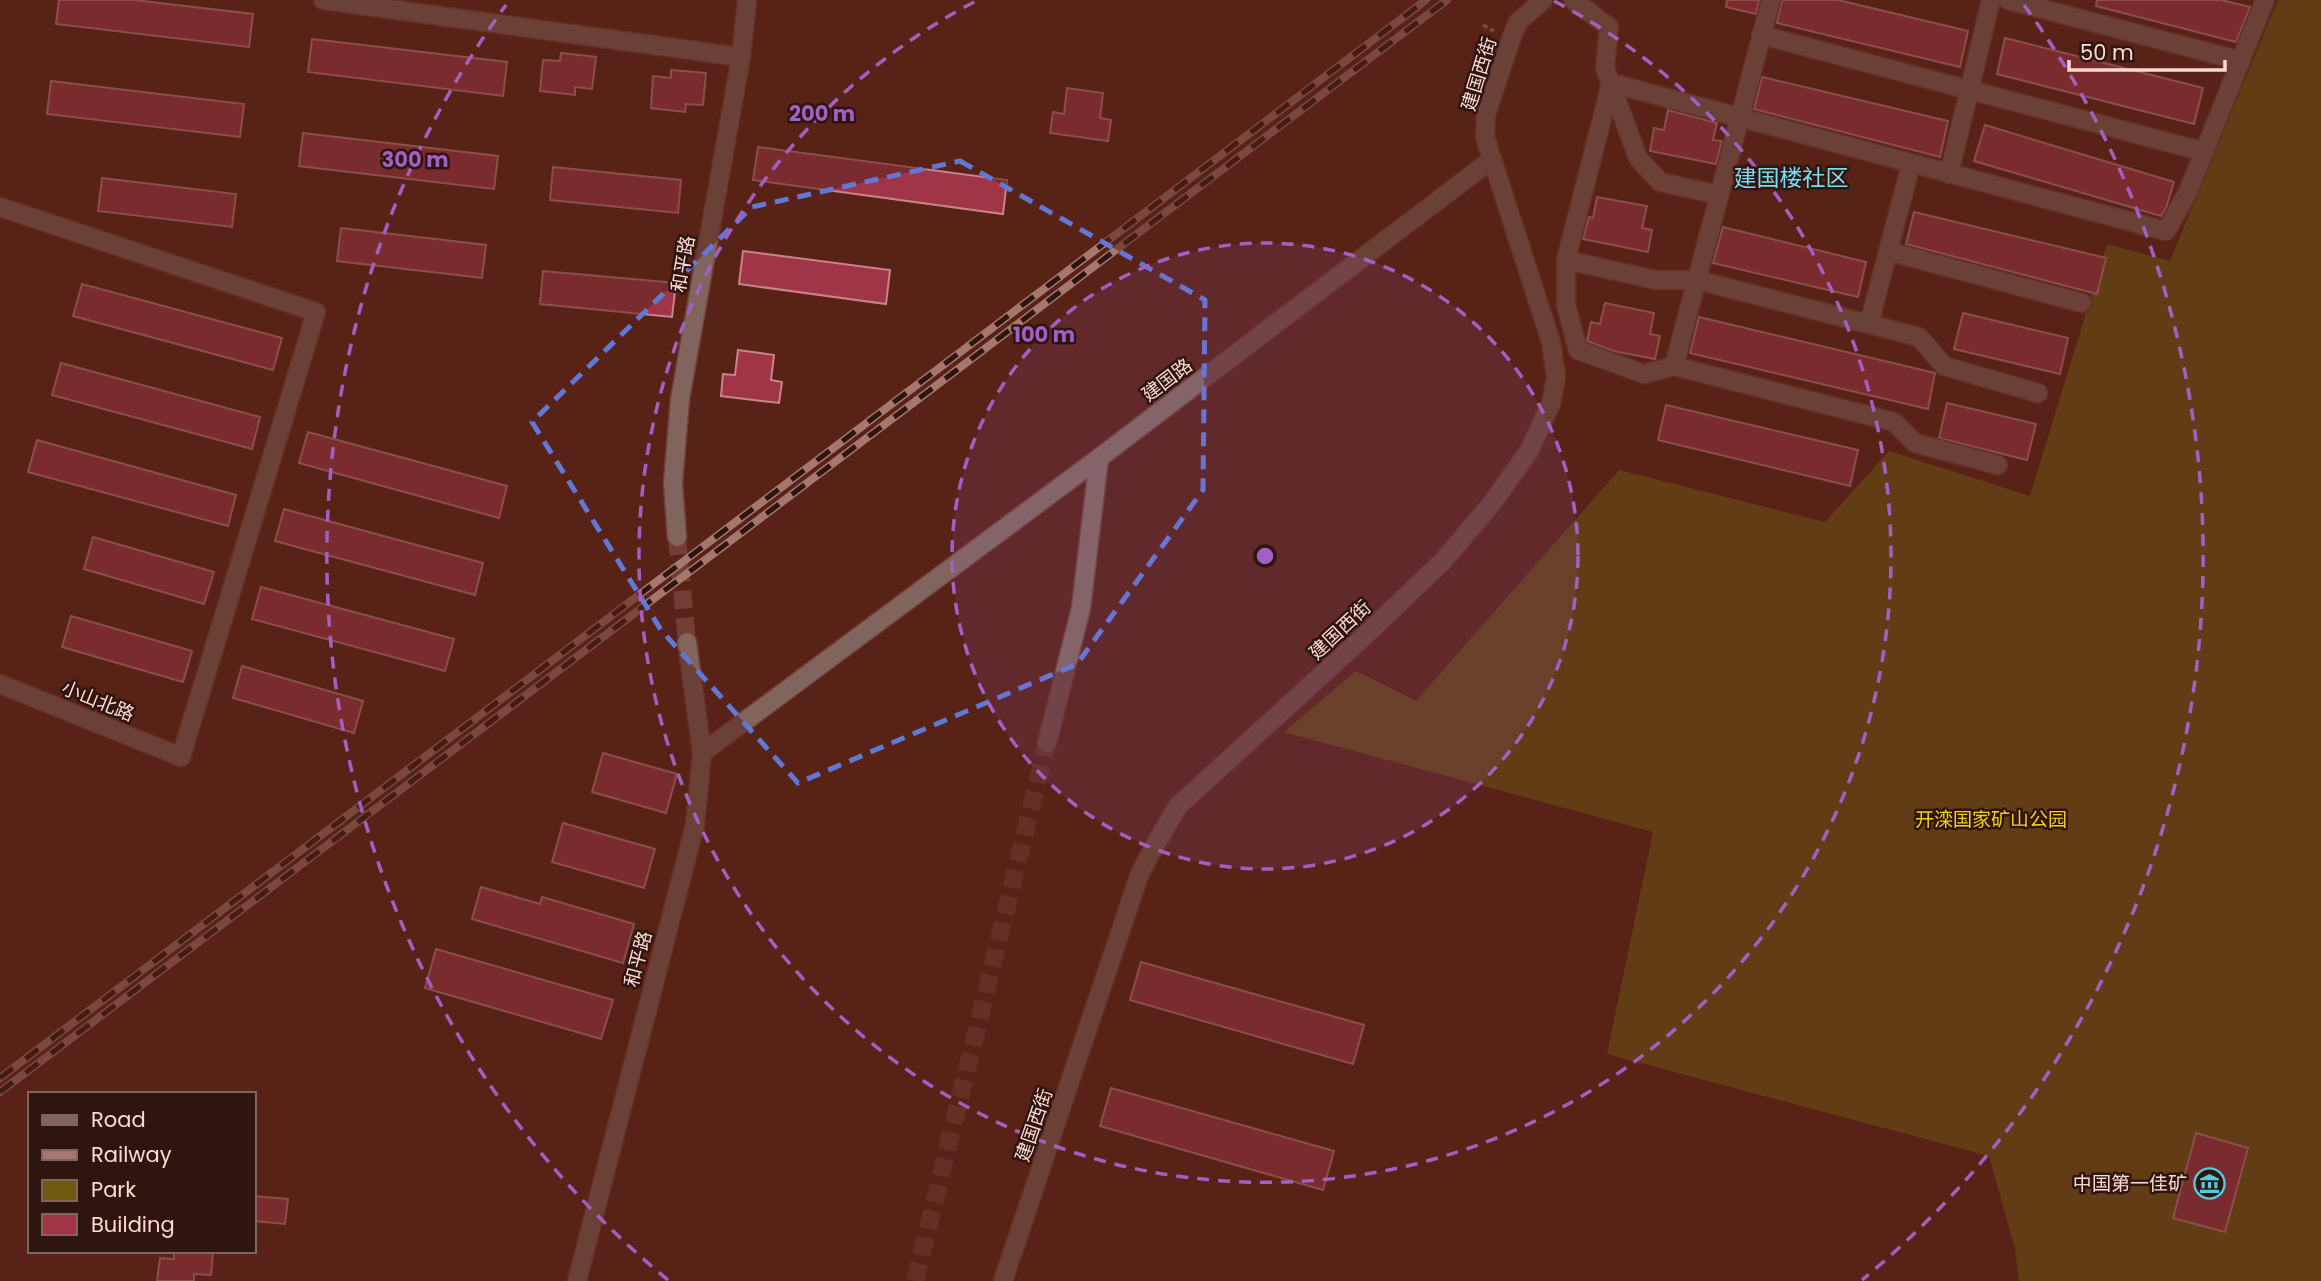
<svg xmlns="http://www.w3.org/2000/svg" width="2321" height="1281" viewBox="0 0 2321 1281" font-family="Poppins,'Noto Sans SC',sans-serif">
<rect width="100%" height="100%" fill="#592217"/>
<polygon fill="#6d5b12" points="2278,0 2321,0 2321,1281 2019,1281 2015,1249 1989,1156 1607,1054 1653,832 1284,732 1356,671 1416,701 1619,470 1825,522 1889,451 2030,496 2107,244 2170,261"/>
<g fill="#a13548" stroke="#c8848a" stroke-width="2">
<polygon points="59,0 134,0 253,14 249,47 56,24"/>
<polygon points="1727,0 1759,0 1756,14 1726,7"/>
<polygon points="1782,0 1838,0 1968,31 1960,67 1777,23"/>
<polygon points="2097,0 2221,0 2250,7 2236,42 2096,6"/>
<polygon points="2005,38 2203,88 2194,124 1997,74"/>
<polygon points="312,39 507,62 503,96 308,72"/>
<polygon points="561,53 596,57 592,89 575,87 575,95 540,91 543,60 560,61"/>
<polygon points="671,70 706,73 703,105 686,104 685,112 651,108 653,76 671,78"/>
<polygon points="1762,77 1948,121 1940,157 1754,109"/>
<polygon points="51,81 244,104 240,137 47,114"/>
<polygon points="1067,88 1103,93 1100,118 1111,120 1108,141 1050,133 1053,112 1064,114"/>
<polygon points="1668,110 1717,123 1713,140 1722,141 1716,164 1650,151 1654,128 1664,130"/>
<polygon points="1985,125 2174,182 2166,208 2161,216 1974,161"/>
<polygon points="303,133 498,156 494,189 299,166"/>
<polygon points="758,147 1007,180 1003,214 753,180"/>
<polygon points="553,167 681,180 678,213 550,200"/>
<polygon points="102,178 236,194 232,227 98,211"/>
<polygon points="1597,197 1647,206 1642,228 1652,230 1648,252 1583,239 1589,217 1593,218"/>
<polygon points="1914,212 2106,258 2097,294 1906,244"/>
<polygon points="1723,227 1866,262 1858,297 1713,263"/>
<polygon points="341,228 486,245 482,278 337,261"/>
<polygon points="743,251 890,270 886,304 739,284"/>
<polygon points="543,271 676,283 672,317 540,304"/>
<polygon points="82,284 282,338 273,370 73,316"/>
<polygon points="1605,303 1654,313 1650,334 1660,336 1655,359 1613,351 1587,341 1591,322 1600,324"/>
<polygon points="1963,313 2068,338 2060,374 1954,349"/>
<polygon points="1699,317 1935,373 1928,409 1690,353"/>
<polygon points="738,350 774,355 771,380 782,382 779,403 721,396 723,374 735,375"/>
<polygon points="61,363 260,417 252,449 52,395"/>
<polygon points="1947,403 2036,424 2027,460 1939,438"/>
<polygon points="1666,405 1858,450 1850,486 1658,440"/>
<polygon points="308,432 507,486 499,518 299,463"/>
<polygon points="37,440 236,495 228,526 28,472"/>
<polygon points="284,509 483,563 475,595 275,541"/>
<polygon points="93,537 214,572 204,604 84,569"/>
<polygon points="261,587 454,639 445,671 252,619"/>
<polygon points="71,616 192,651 183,682 62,647"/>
<polygon points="242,666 363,701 354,733 233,698"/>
<polygon points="603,753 677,774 666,813 592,792"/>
<polygon points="563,823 655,849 644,888 552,862"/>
<polygon points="481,887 540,904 542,897 634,924 623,963 472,919"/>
<polygon points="436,949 613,1000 601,1039 425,988"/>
<polygon points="1141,962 1364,1025 1353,1064 1130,1000"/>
<polygon points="1111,1088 1334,1151 1323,1190 1100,1126"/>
<polygon points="2196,1133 2248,1148 2225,1232 2173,1218"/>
<polygon points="254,1196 288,1199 285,1224 254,1221"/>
<polygon points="174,1251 213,1251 211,1275 194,1274 194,1281 157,1281 160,1258 174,1259"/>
</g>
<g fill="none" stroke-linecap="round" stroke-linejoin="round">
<g stroke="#723e33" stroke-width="18" stroke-dasharray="18 9" stroke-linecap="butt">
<polyline points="677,537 687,642"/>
<polyline points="915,1281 1047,743"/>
</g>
<defs>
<g id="minor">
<polyline points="323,0 741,57"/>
<polyline points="1573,0 1609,27 1605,68 1638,158 1660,182 1719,195"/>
<polyline points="2008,0 2241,61"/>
<polyline points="1761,35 2205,152"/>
<polyline points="1949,174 1991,0"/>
<polyline points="0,207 316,312 181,757 0,684"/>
<polyline points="1888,251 2082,303"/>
<polyline points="1566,260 1656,280 1697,280 1919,337 1944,366 2038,393"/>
<polyline points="1869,324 1911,164"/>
<polyline points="1674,366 1771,0"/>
<polyline points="1998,465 1915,443 1894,422 1674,366 1644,374 1578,350 1566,305 1566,260 1611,83 2166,231 2188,192 2265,0"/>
<polyline points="677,537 673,483 680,399 741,57 747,0"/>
<polyline points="1047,743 1081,608 1099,458"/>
<polyline points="702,753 1099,458 1491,160"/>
<polyline points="577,1281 695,825 702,753 687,642"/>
<polyline points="1003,1281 1140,873 1158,840 1178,806 1359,641 1443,561 1493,502 1529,451 1551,404 1556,377 1551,342 1485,137 1486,115 1511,39 1518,22 1543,0"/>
</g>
</defs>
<use href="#minor" stroke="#733f35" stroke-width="21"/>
<polyline stroke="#a7796f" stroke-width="3.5" stroke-dasharray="5 3.5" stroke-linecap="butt" points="1483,25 1494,31"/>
<use href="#minor" stroke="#80645d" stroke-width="18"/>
<defs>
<g id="rail">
<polyline points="0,1078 1426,0"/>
<polyline points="0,1092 1447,0"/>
</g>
</defs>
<use href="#rail" stroke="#a5776d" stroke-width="8"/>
<use href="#rail" stroke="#2e1510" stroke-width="5" stroke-dasharray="16" stroke-linecap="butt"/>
</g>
<path d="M0 0H2321V1281H0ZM960 161 1205 300 1203 490 1077 664 798 783 661 630 532 422 752 207Z" fill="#592217" fill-opacity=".55" fill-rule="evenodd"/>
<path fill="none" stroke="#6078d6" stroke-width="5" stroke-dasharray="14 9" stroke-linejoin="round" d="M960 161 1205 300 1203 490 1077 664 798 783 661 630 532 422 752 207Z"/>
<circle cx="1265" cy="556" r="313" fill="#a260c4" fill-opacity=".12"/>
<g fill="none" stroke="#a260c4" stroke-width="3.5" stroke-dasharray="12 9">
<circle cx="1265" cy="556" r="313"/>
<path d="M1554 1A626 626 0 1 1 976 1"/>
<path d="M668 1280A938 938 0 0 1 506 5M2024 5A938 938 0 0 1 1862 1280"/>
</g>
<defs>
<symbol id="museum-ring" viewBox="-11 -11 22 22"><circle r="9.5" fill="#2e1510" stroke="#56c9e1" stroke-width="1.5"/><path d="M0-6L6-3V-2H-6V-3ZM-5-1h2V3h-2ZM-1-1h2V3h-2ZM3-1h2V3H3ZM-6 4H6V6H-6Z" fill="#56c9e1"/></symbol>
</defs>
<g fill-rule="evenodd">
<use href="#museum-ring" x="2192" y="1166" width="35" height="35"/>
</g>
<g text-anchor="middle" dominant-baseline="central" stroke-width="5" stroke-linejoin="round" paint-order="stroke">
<g font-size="19" fill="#fddad1" stroke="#2e1510">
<text transform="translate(1479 74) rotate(-73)">建国西街</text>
<text transform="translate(683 264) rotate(-80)">和平路</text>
<text transform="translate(1167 380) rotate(-37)">建国路</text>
<text transform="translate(1340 630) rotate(-43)">建国西街</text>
<text transform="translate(98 701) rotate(22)">小山北路</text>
<text transform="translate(638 959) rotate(-75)">和平路</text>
<text transform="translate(1034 1125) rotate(-71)">建国西街</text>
</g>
<g font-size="19" fill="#f6cd18" stroke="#2e1510">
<text x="1991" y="819">开滦国家矿山公园</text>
</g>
<g font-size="19" fill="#fddad1" stroke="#2e1510" text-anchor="end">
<text x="2187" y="1183">中国第一佳矿</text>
</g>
<g font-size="23" fill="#77ddf3" stroke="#2e1510">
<text x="1791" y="178">建国楼社区</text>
</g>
</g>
<circle cx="1265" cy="556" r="10" fill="#a260c4" stroke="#2e1510" stroke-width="3.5"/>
<g font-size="21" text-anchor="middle" font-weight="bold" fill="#a260c4" stroke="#2e1510" stroke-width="5" stroke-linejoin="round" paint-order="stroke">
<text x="822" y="121">200 m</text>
<text x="415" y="167">300 m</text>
<text x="1044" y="342">100 m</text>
</g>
<rect x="28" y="1092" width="228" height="161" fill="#2e1510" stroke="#81645d" stroke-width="2"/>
<rect x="42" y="1115" width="35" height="10" fill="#80645d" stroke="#81645d" stroke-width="2"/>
<text x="91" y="1127" font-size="21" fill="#fddad1">Road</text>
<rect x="42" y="1150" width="35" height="10" fill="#a5776d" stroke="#81645d" stroke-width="2"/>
<text x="91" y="1162" font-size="21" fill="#fddad1">Railway</text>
<rect x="42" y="1180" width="35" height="21" fill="#6d5b12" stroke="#81645d" stroke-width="2"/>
<text x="91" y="1197" font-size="21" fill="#fddad1">Park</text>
<rect x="42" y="1214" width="35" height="21" fill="#a13548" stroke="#81645d" stroke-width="2"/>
<text x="91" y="1232" font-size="21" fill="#fddad1">Building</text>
<path d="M2069 60v10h156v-10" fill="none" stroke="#fddad1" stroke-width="3.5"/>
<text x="2080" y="60" font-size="21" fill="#fddad1" stroke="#2e1510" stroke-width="5" paint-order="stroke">50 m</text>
</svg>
